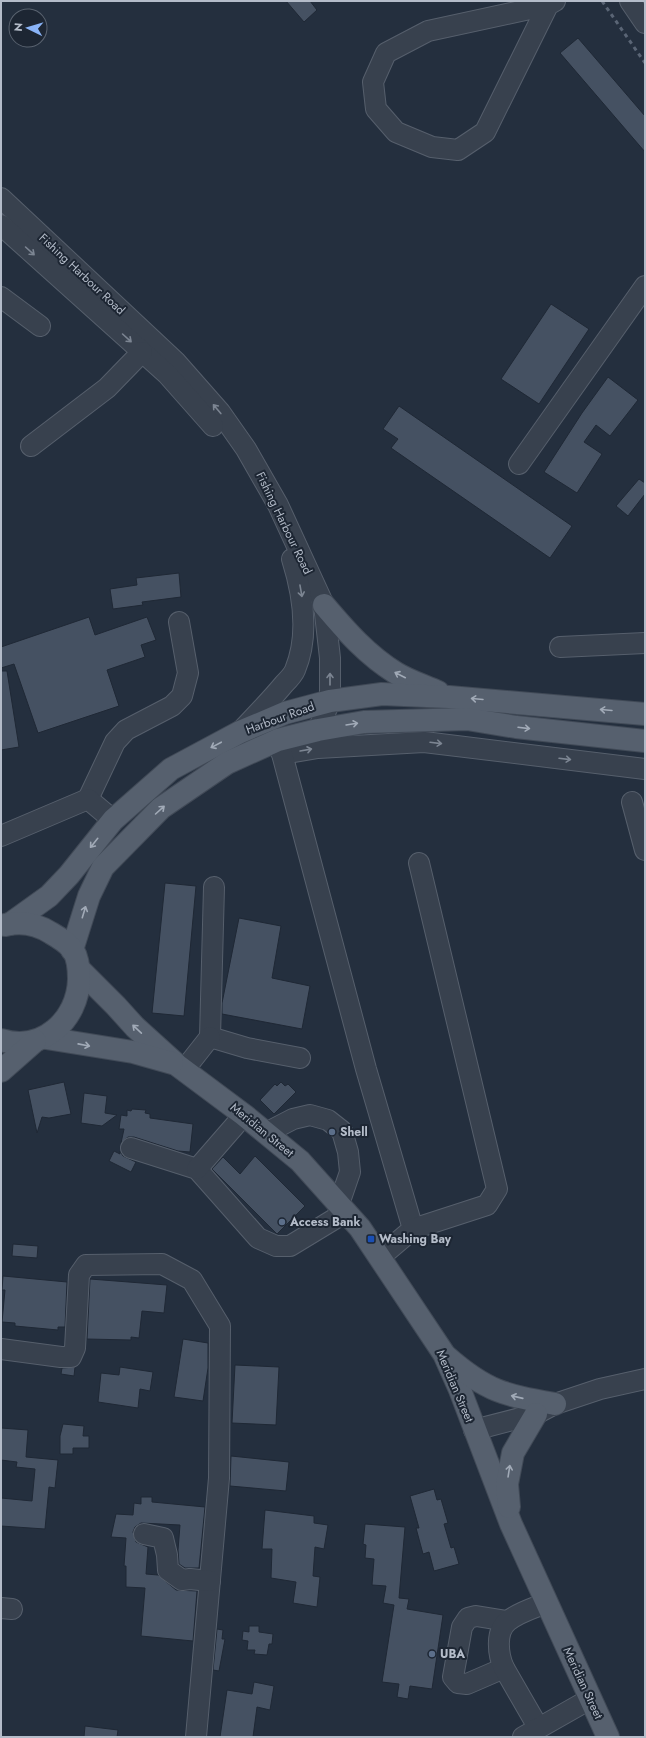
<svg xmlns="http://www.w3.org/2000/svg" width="646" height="1738" viewBox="0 0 646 1738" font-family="Jost,sans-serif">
<rect width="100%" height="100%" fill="#242f3e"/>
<g fill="#455162" stroke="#1f2835">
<polygon points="286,1 310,1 317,10 304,22"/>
<polygon points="578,38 645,116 645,152 560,53"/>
<polygon points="551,304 589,329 539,404 501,379"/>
<polygon points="608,377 638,400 610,436 596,425 584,442 602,454 577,493 544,472 582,413"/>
<polygon points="399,406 572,526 550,558 391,448 398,439 383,429"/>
<polygon points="639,479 645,483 645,494 628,516 616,506"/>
<polygon points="179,573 181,597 142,602 143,605 113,609 110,589 137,585 136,578"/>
<polygon points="89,617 95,635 147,617 156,640 141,645 145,657 107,670 119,706 38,733 14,664 1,668 1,647"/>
<polygon points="1,671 7,671 19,747 1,750"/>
<polygon points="165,883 196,886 184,1016 152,1013"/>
<polygon points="239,918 281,926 272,978 310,986 302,1029 222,1014 222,1003"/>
<polygon points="64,1082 71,1114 49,1118 42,1117 37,1133 28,1090"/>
<polygon points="281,1082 285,1086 288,1084 296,1092 274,1114 260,1100 275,1084 277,1086"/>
<polygon points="84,1093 107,1096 105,1113 117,1115 102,1126 81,1123"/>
<polygon points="132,1109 146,1110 145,1113 150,1114 150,1118 193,1124 190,1152 178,1151 134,1137 128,1137 121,1143 124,1129 119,1129 121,1115 127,1116 127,1110 131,1111"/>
<polygon points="114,1151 120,1154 120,1151 123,1156 136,1162 131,1172 109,1161"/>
<polygon points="255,1156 305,1206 277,1234 212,1169 223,1157 240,1174"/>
<polygon points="13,1244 38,1246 37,1258 12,1256"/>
<polygon points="3,1276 67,1282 65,1327 58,1327 58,1330 15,1326 15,1323 2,1322 5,1290 2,1290"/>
<polygon points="90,1279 167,1285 164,1313 142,1311 139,1338 131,1337 131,1340 87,1339"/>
<polygon points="183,1339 208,1343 208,1368 203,1401 174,1397"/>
<polygon points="235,1365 279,1367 276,1425 232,1423"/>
<polygon points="75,1367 74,1376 61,1374 62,1368"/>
<polygon points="120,1367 153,1372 150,1391 140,1389 138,1408 98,1402 101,1373 119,1375"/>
<polygon points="63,1424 84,1426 83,1436 89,1436 89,1448 73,1448 73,1454 60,1454 60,1436"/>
<polygon points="1,1428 28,1430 26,1457 58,1460 55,1488 49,1487 45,1529 1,1526 1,1498 32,1501 35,1469 16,1467 17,1462 1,1460"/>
<polygon points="231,1456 289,1462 286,1491 230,1486"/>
<polygon points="434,1489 437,1500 441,1499 448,1523 444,1524 451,1548 454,1547 459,1564 434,1571 429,1552 423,1554 416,1528 419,1528 410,1496"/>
<polygon points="141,1497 152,1497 152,1502 205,1507 199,1568 185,1568 179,1564 178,1550 180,1525 141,1523 135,1527 133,1532 136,1542 148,1547 146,1574 158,1575 176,1590 197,1591 193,1641 141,1636 145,1588 126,1587 126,1566 124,1566 126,1538 111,1537 116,1514 133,1515 134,1503 141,1504"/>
<polygon points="265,1510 314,1516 314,1523 328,1525 324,1549 315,1547 313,1576 320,1577 317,1607 293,1603 296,1582 271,1578 272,1549 262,1549"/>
<polygon points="365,1524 405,1527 399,1598 409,1599 407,1609 443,1615 432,1689 410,1686 408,1699 397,1697 399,1684 382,1682 394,1605 383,1603 386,1586 372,1585 374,1559 365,1558 366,1545 363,1544"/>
<polygon points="249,1626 259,1626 259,1632 273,1634 272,1644 269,1644 267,1655 254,1654 255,1650 247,1650 248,1641 242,1640 243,1631 249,1632"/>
<polygon points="217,1629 223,1630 222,1639 225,1639 219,1671 213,1670"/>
<polygon points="254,1682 274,1686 270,1710 257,1707 253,1737 220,1737 227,1690 252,1694"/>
<polygon points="85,1726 118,1730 117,1737 84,1737"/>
</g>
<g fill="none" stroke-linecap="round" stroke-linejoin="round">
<defs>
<g id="minor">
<polyline points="630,1 645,23"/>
<polyline points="548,5 485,132 458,150 432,147 396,132 376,109 373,82 386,53 428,31 548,5 555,1"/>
<polyline points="1,198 176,362 220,412 246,449 278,505 324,605 330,658 330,701 318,730"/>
<polyline points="1,225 167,374 213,426"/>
<polyline points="1,297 40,326"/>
<polyline points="31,446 107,388 142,352"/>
<polyline points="519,464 645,286"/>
<polyline points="560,647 645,643"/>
<path d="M240 732C255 716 270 701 284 684 288 680 293 675 295 670 310 634 303 594 292 559"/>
<polyline points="279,742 282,754 318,748 424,742 645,769"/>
<polyline points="282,754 366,1069 413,1229 380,1257"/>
<polyline points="88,799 115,742 126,730 172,706 182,696 188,673 179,622"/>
<polyline points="632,802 645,850"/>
<polyline points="1,836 88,799 113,820"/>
<polyline points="214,887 210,1037 247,1048 300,1058"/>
<polyline points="184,1070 210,1037"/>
<polyline points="266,1133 293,1119 310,1115 328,1120 342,1131 348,1152 350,1172 339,1204"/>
<polyline points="131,1148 197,1169 258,1238 276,1246 290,1246 346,1212"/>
<polyline points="197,1169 244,1115"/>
<polyline points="413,1229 487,1205 497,1189 419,863"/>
<polyline points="1,1349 61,1357 71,1357 75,1348 79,1275 86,1265 162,1264 192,1280 220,1326 219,1478 196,1737"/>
<polyline points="474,1430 536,1414 555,1404 600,1389 645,1379"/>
<polyline points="144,1534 163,1538 167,1555 168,1570 182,1580 190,1579 210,1581"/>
<polyline points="1,1608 12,1609"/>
<polyline points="504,1668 467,1684 458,1683 453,1677 462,1627 468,1618 476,1616 507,1621"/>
<path d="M538 1727 504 1668C498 1655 495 1631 508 1621 519 1612 534 1608 546 1603"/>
<polyline points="523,1737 590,1699"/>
</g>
<g id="major">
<path d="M324 605C346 631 367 655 396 673 409 681 425 686 438 692"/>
<polyline points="10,924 49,896 69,875 113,820 171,769 240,732 285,713 330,701 382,694 449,697 645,714"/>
<polyline points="72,950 89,896 103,867 161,808 227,763 278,740 318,730 364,722 467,719 516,727 645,741"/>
<polyline points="79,969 116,1006 135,1027 177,1065 244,1115 300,1161 360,1228 444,1354 460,1390 511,1524 608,1737"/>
<polyline points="46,1038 133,1052 172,1063"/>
<path d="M1 1040C42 1053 78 1020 79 979 79 970 78 958 73 950 68 943 58 937 51 933 37 924 21 921 5 925"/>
<polyline points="1,1071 35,1041"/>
<path d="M447 1357C487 1392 505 1395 555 1404"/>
<polyline points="509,1507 507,1484 513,1453 536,1414"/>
</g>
</defs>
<use href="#minor" stroke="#565f6c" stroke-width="22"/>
<use href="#major" stroke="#414a57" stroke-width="24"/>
<use href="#minor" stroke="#38414e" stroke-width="20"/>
<use href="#major" stroke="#56606e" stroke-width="22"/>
<polyline stroke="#5a6575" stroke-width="3" stroke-dasharray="4 4" stroke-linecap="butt" points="602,1 645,63"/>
</g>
<defs><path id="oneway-shaft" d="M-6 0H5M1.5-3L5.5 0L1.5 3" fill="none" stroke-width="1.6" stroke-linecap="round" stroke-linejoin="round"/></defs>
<g stroke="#7c8592">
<use href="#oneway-shaft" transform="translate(30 251) rotate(42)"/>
<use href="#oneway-shaft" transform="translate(127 338) rotate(42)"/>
<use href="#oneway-shaft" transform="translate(217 409) rotate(-130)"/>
<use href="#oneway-shaft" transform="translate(301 591) rotate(80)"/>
<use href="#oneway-shaft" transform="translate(330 679) rotate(-90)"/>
<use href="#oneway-shaft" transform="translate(436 743) rotate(7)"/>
<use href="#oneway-shaft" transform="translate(306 750) rotate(-10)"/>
<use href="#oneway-shaft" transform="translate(565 759) rotate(7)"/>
</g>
<g stroke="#a1aab7">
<use href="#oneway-shaft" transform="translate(400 675) rotate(-153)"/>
<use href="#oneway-shaft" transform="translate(477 699) rotate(-175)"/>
<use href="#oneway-shaft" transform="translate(606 710) rotate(-175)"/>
<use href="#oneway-shaft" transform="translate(352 724) rotate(-9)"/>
<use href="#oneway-shaft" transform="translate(524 728) rotate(7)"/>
<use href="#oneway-shaft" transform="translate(216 745) rotate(152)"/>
<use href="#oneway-shaft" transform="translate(160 810) rotate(-42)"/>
<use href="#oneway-shaft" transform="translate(94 843) rotate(129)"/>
<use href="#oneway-shaft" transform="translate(84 912) rotate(-73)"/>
<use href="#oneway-shaft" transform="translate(137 1029) rotate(-137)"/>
<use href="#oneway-shaft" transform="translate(84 1045) rotate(11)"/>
<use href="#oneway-shaft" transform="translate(517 1397) rotate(-167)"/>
<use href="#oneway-shaft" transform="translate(509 1471) rotate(-81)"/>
</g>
<g fill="#5c6f8a" stroke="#1d2633" stroke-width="1.5">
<circle cx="332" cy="1132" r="4"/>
<circle cx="282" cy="1222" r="4"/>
<circle cx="432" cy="1654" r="4"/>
</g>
<rect fill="#1a4fb4" stroke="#1d2633" stroke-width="1.5" x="367" y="1235" width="8" height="8" rx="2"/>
<g text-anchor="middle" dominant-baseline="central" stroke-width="4" stroke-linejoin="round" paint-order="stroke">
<g font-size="12" fill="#b4bcc9" stroke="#1d2633">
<text transform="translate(82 274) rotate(43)">Fishing Harbour Road</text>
<text transform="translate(284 523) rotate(64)">Fishing Harbour Road</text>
<text transform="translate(280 718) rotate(-20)">Harbour Road</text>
<text transform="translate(262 1130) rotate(39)">Meridian Street</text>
<text transform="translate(455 1386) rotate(67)">Meridian Street</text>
<text transform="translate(583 1683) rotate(65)">Meridian Street</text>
</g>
<g font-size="12" font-weight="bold" fill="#b4bcc9" stroke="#1d2633" text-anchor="start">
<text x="340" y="1132">Shell</text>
<text x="290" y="1222">Access Bank</text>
<text x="379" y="1239">Washing Bay</text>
<text x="440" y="1654">UBA</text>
</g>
</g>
<rect width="646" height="1738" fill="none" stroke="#b4bcc9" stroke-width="4"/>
<g transform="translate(28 28) rotate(275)"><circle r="19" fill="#1d2633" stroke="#59626f"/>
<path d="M0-3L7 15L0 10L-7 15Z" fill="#8ab4f8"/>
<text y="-6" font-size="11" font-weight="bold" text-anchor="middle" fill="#b4bcc9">N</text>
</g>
</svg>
